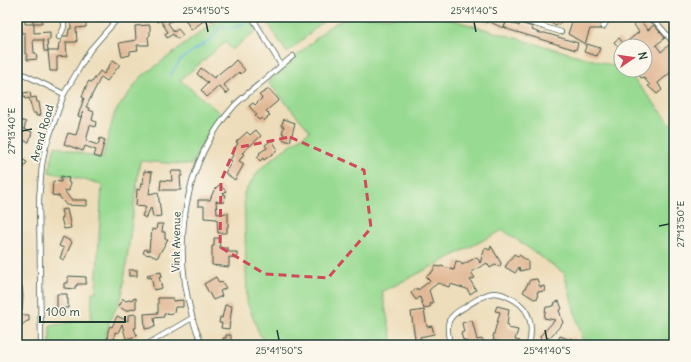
<svg xmlns="http://www.w3.org/2000/svg" width="691" height="362" viewBox="0 0 691 362" font-family="Delius,sans-serif">
<rect width="100%" height="100%" fill="#fbf7ec"/>
<filter id="ink" filterUnits="userSpaceOnUse"><feTurbulence type="fractalNoise" baseFrequency=".025" numOctaves="2"/><feDisplacementMap in="SourceGraphic" scale="8" xChannelSelector="R" yChannelSelector="G"/><feConvolveMatrix kernelMatrix="1 2 1 2 8 2 1 2 1" color-interpolation-filters="sRGB"/></filter>
<filter id="wash" filterUnits="userSpaceOnUse"><feTurbulence type="fractalNoise" baseFrequency=".012" numOctaves="4" result="noise"/><feDisplacementMap in="SourceGraphic" scale="16" xChannelSelector="R" yChannelSelector="G"/><feGaussianBlur stdDeviation="0.9" result="paint"/><feColorMatrix in="noise" values="0 0 0 0 0 0 0 0 0 0 0 0 0 0 0 0 0 1.4 0 .05"/><feComposite in="paint" operator="in"/></filter>
<g filter="url(#wash)">
<rect width="100%" height="100%" fill="#edddba"/>
<g fill="#98da91" stroke="#5c8c62">
<polygon points="221,17 251,17 258,29 232,50 226,42 180,80 221,114 205,138 192,165 140,161 122,296 110,320 103,345 50,345 50,326 91,319 92,292 96,292 102,184 49,172 55,146 102,159 115,112 141,77"/>
<polygon points="264,17 330,17 326,19 287,53"/>
<polygon points="349,17 442,17 621,68 621,70 626,70 674,127 674,345 584,345 564,273 503,230 382,292 393,345 267,345 259,333 247,302 244,193 260,169 282,151 310,131 268,82 330,26"/>
</g>
<g fill="none" stroke-linecap="round" stroke-linejoin="round">
<polyline stroke="#68b6e2" stroke-width="1.5" points="170,75 181,59 210,40 214,36 218,29 220,27 234,28 242,24 250,18"/>
</g>
<g id="blocks">
<g fill="#e2b996">
<rect x="33" y="17" width="9" height="6"/>
<polygon points="71,17 86,17 86,27 76,28 77,42 66,42 67,56 57,57 57,71 50,71 48,51 58,51 59,43 61,43 61,40 64,36 68,36 69,29 71,29"/>
<polygon points="154,17 177,17 168,23 174,32 178,29 183,35 177,39 173,34 167,38 165,34 168,32 160,20 157,22"/>
<polygon points="184,17 209,17 191,30"/>
<polygon points="477,17 495,17 506,23 503,28 488,21 487,23"/>
<polygon points="542,17 580,17 590,20 589,22 601,22 601,24 600,29 590,29 585,44 568,34 572,22 563,19 559,25 557,24 556,26"/>
<polygon points="634,17 637,17 648,30 654,25 665,38 656,45 661,52 670,44 674,47 674,75 671,72 658,83 662,90 657,94 648,86 650,85 643,77 641,78 638,73 639,72 637,70 645,70 645,46 621,46 621,50 614,42 619,38 624,44 639,32 631,20"/>
<polygon points="20,20 25,20 25,24 34,24 34,33 50,32 50,40 47,40 48,51 44,51 43,40 33,40 34,53 36,53 37,59 27,60 27,54 25,54 25,33 21,33"/>
<polygon points="507,21 519,26 520,23 533,27 532,30 540,33 545,33 578,43 576,50 510,30 504,27"/>
<polygon points="150,25 150,35 148,37 149,45 137,45 138,50 130,51 130,55 122,57 119,43 136,40 135,26"/>
<polygon points="587,44 600,48 597,56 584,52"/>
<polygon points="113,60 119,64 119,66 107,81 101,77 86,107 89,108 89,110 94,112 92,120 96,122 95,127 90,125 86,141 98,145 100,138 105,140 100,158 94,156 96,150 85,146 83,151 64,144 68,133 76,135 83,111 81,117 78,116 84,98 82,97 87,84 89,81 92,82 100,71 104,74"/>
<polygon points="236,60 245,70 241,74 239,72 224,85 229,91 226,94 219,86 207,97 201,90 208,83 197,74 201,68 214,78 227,67 228,68"/>
<polygon points="269,89 279,100 266,111 270,115 264,121 262,118 259,120 255,116 257,115 249,106 253,103 255,105 262,98 259,95"/>
<polygon points="30,92 31,98 36,97 37,102 39,102 41,115 36,116 36,113 33,113 29,98 25,99 23,93"/>
<polygon points="17,119 26,122 24,129 32,132 29,142 17,139 20,126 17,125"/>
<polygon points="284,119 295,123 290,142 282,139 284,134 282,133 284,126 281,126"/>
<polygon points="256,130 261,136 242,153 244,154 239,161 244,164 235,180 225,173 232,161 230,160 233,155 232,154 238,143 236,142 247,132 250,135"/>
<polygon points="272,140 278,150 264,160 263,158 260,161 257,157 260,154 259,153 267,148 265,145"/>
<polygon points="17,157 27,162 21,172 17,170"/>
<polygon points="144,171 152,172 149,194 158,192 161,216 153,217 151,207 146,218 142,216 146,207 136,206 137,189 140,190 141,183 143,184"/>
<polygon points="171,171 182,171 182,176 180,176 181,190 160,190 161,180 172,181"/>
<polygon points="61,176 69,178 68,182 70,183 69,191 64,190 71,200 87,200 87,206 66,205 59,196 52,195 53,181 61,182"/>
<polygon points="219,185 226,191 223,194 226,195 223,203 216,201 217,214 228,213 228,227 227,227 227,233 218,233 217,219 204,218 204,206 198,206 198,200 210,200 214,190"/>
<polygon points="67,209 71,228 64,229 61,218 63,218 61,210"/>
<polygon points="157,224 163,224 162,232 165,232 165,239 168,239 157,258 149,254 149,255 143,253 145,249 149,251 150,239 151,239 152,229 156,230"/>
<polygon points="63,237 72,242 64,260 60,258 64,248 59,246"/>
<polygon points="214,238 219,238 220,248 228,248 228,252 237,252 237,258 229,257 229,267 212,265 212,246 214,246"/>
<polygon points="491,246 501,263 500,267 495,265 490,268 487,263 471,272 475,278 470,280 476,290 470,294 467,289 450,284 449,287 438,283 429,290 433,303 430,304 431,306 424,309 420,297 416,300 411,293 417,288 418,290 430,281 426,277 433,271 435,266 440,267 441,266 454,270 456,261 461,262 462,265 477,257 480,263 485,248 490,250"/>
<polygon points="514,254 518,257 519,255 528,261 528,269 520,271 519,267 515,273 505,267"/>
<rect x="129" y="270" width="8" height="6"/>
<polygon points="161,272 162,277 159,277 162,288 154,290 151,277 148,278 147,275"/>
<polygon points="68,276 86,277 86,284 77,284 77,286 75,286 75,289 64,288 64,283 68,283"/>
<polygon points="216,277 219,283 222,282 226,288 220,291 222,296 213,300 204,284"/>
<polygon points="537,279 540,287 544,286 545,291 537,292 538,298 534,299 523,292 530,280"/>
<polygon points="22,286 23,296 22,311 17,310 17,287"/>
<polygon points="57,294 67,294 67,299 68,299 68,308 64,308 64,313 57,313"/>
<polygon points="136,298 136,308 126,311 118,306 123,299 126,301"/>
<polygon points="158,298 173,298 173,301 183,300 183,307 175,307 174,313 164,314 164,317 154,318 155,327 145,329 144,314 158,313"/>
<polygon points="559,301 562,309 559,310 563,323 550,337 541,341 540,336 555,320 544,318 546,307 549,307 555,305 554,303"/>
<polygon points="225,305 232,306 229,329 221,328 222,323 219,323 220,317 222,318"/>
<polygon points="497,306 509,309 507,325 509,325 508,328 518,330 515,340 520,341 519,345 511,345 493,340 494,337 493,337 500,312 495,311"/>
<polygon points="424,310 427,327 432,326 434,334 420,337 422,345 416,345 411,312"/>
<polygon points="136,314 136,328 134,328 137,336 126,339 122,324 118,333 115,332 114,343 107,343 108,331 110,326 112,327 117,316 128,321 128,315"/>
<polygon points="19,315 29,315 29,321 27,321 17,329 17,317"/>
<polygon points="472,320 477,340 482,339 484,345 468,345 467,341 465,342 464,339 463,340 461,333 464,332 462,323"/>
<polygon points="226,335 231,335 231,345 223,345 223,338 226,338"/>
<polygon points="560,336 570,340 570,338 578,341 576,345 556,345"/>
</g>
</g>
</g>
<g filter="url(#ink)">
<use href="#blocks" fill-opacity="0" stroke="#3e5548" stroke-width="1"/>
<g fill="none" stroke-linecap="round" stroke-linejoin="round">
<defs>
<polyline id="lane" points="212,19 214,17"/>
<g id="street">
<polyline points="107,17 113,23"/>
<polyline points="252,17 281,65"/>
<polyline points="512,17 561,32"/>
<polyline points="645,17 656,22 674,43"/>
<polyline points="603,27 609,17"/>
<path d="M59 37C64 29 66 25 62 17"/>
<polyline points="17,71 64,94"/>
<polyline points="41,345 39,199 42,165 45,149 64,94 90,50 119,17"/>
<polyline points="146,345 192,318"/>
<path d="M202 345C199 336 194 326 192 316 172 244 183 162 235 105 245 95 256 87 267 78 276 70 284 63 293 56"/>
<path d="M450 345C449 338 446 328 449 321 452 314 460 310 465 307 473 302 484 294 493 293 499 293 503 294 508 297 530 306 534 323 529 345"/>
</g>
</defs>
<use href="#lane" stroke="#3e5548" stroke-width="4"/>
<use href="#street" stroke="#3e5548" stroke-width="6"/>
<use href="#lane" stroke="#fff" stroke-width="2.5"/>
<use href="#street" stroke="#fff" stroke-width="4.5"/>
</g>
</g>
<path fill="none" stroke="#d1495b" stroke-width="3" stroke-dasharray="8 5" stroke-linejoin="round" d="M290 137 364 170 371 228 328 278 265 274 220 247 221 181 235 148Z"/>
<path fill="none" stroke="#1f3d34" stroke-width="1.5" d="M206 22 208 32M474 22 476 32M22 131 32 129M659 226 669 224M277 330 279 340M545 330 547 340"/>
<g text-anchor="middle" dominant-baseline="central" stroke-width="3.5" stroke-linejoin="round" paint-order="stroke">
<g font-size="11" fill="#1f3d34" stroke="#fbf7ec">
<text transform="translate(42 133) rotate(-74)">Arend Road</text>
<text transform="translate(176 242) rotate(-89)">Vink Avenue</text>
</g>
</g>
<rect width="691" height="362" fill="none" stroke="#fbf7ec" stroke-width="44"/>
<g transform="translate(633 58) rotate(77)"><circle r="19" fill="#fbf7ec" stroke="#a3ada2"/>
<path d="M0-3L7 15L0 10L-7 15Z" fill="#d1495b"/>
<text y="-6" font-size="11" font-weight="bold" text-anchor="middle" fill="#1f3d34">N</text>
</g>
<path d="M40 316v6h85v-6" fill="none" stroke="#1f3d34" stroke-width="2"/>
<text x="46" y="316" font-size="12" fill="#1f3d34" stroke="#fbf7ec" stroke-width="3" paint-order="stroke">100 m</text>
<rect x="22" y="22" width="647" height="318" fill="none" stroke="#1f3d34" stroke-width="1.5"/>
<g font-size="10" text-anchor="middle" fill="#1f3d34">
<text x="206" y="14">25°41'50"S</text>
<text x="474" y="14">25°41'40"S</text>
<text transform="translate(11 131) rotate(-90)" y="4">27°13'40"E</text>
<text transform="translate(680 224) rotate(-90)" y="4">27°13'50"E</text>
<text x="279" y="354">25°41'50"S</text>
<text x="547" y="354">25°41'40"S</text>
</g>
</svg>
